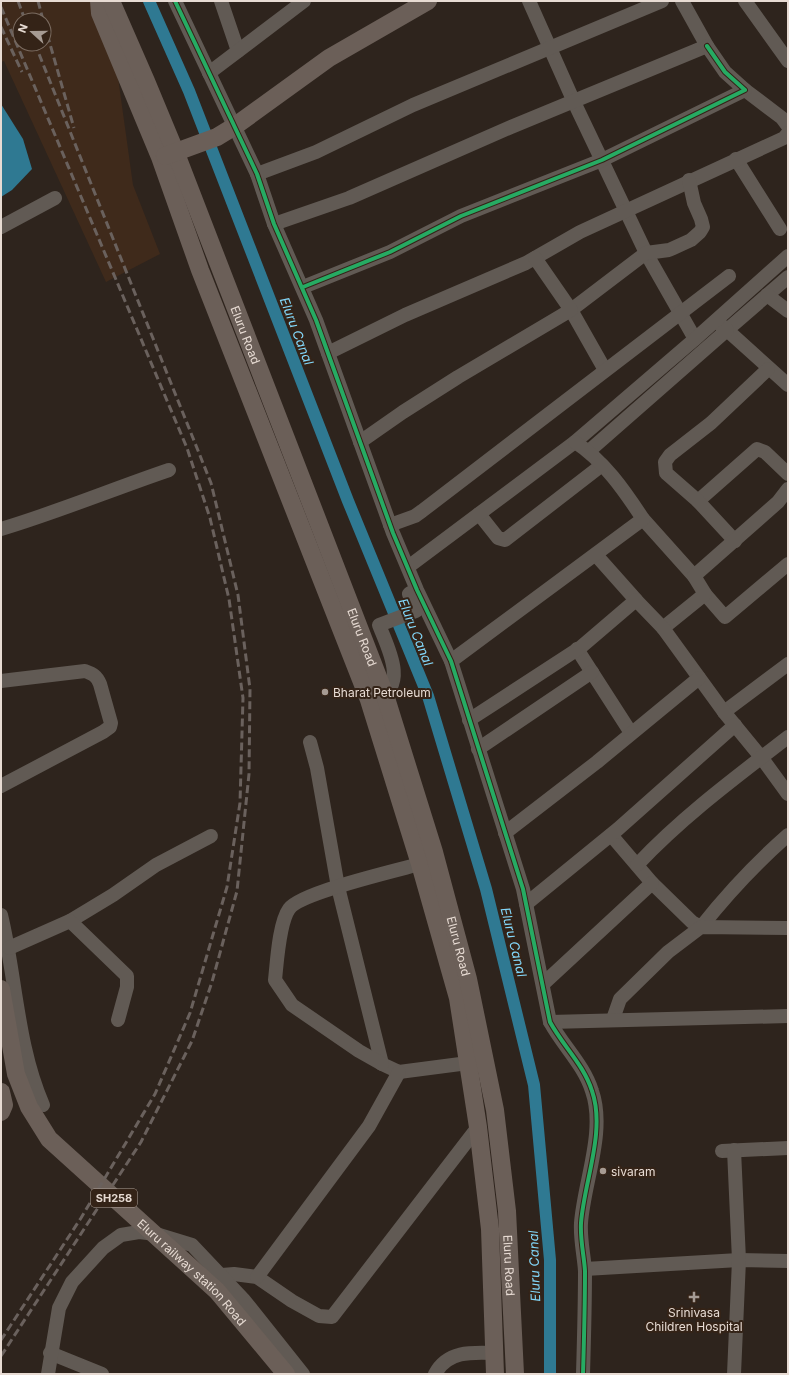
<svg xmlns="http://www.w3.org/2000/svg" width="789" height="1375" viewBox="0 0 789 1375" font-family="Inter,sans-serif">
<rect width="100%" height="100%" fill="#2e241d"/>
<path fill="#3f2a1b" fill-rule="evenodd" d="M1 1H93L116 63 133 185 160 254 106 282 4 61 1 62ZM20 20H44V44H20Z"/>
<polygon fill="#2f7992" points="1,104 23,139 32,169 12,190 1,197"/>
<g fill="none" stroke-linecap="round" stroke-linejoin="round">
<polyline stroke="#2f7992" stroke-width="12" points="149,1 189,91 348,501 428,696 486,889 534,1085 550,1260 550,1374"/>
<g stroke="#615a54" stroke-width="14">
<path d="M175 1 257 174 274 224 316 320 393 533 417 590 451 661 523 889 550 1022C563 1046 584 1065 592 1091 606 1131 584 1182 581 1223 580 1240 584 1255 585 1271 585 1305 584 1340 583 1374"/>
<polyline points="221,1 238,51"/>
<polyline points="529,1 574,102 646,253 695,339"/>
<polyline points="745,1 788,61"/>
<polyline points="209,73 304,1"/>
<polyline points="745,90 782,118 788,126"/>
<polyline points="736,159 780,229"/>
<polyline points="257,174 316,152 413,105 662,1"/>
<polyline points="274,224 349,198 511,127 707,46 682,1"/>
<polyline points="1,227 55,198"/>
<polyline points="788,277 727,330 788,385"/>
<polyline points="303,287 390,252 461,216 602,160 745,90 725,72 707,46"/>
<polyline points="767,295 788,311"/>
<polyline points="328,353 405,315 526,263 580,232 784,138 788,133"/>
<polyline points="605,370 571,310 646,253 669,250 691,240 700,232 703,227 701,219 694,203 689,180"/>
<polyline points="360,442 403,412 458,377 571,310 535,258"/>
<polyline points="589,451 727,330 716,321"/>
<polyline points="698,501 757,449 765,452 788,474"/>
<polyline points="479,514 498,538 505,540 602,465"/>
<polyline points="643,519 694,576"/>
<polyline points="390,525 415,516 422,511 729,276"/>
<path d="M1 529C58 512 113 489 169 470"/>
<polyline points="735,541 698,501 666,473 665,462 670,455 711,423 768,369"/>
<polyline points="596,555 636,600"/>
<polyline points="408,567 575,442 695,339 788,256"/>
<polyline points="705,594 725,617 788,564"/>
<polyline points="663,628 705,594 694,576 778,502 788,489"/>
<polyline points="577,649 631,733"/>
<path d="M451 661 643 519C624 490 604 461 575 442"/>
<path d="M1 681 85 671C93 674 97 676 100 684L111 723 110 727 103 732 1 786"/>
<path d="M377 697C409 686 387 646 379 625L416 611 409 594 410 593"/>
<polyline points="724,712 788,664"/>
<polyline points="469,720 581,647 636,600 663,628 724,712 761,757 788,794"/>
<polyline points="310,742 317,768 338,887 382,1064 399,1072 468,1063"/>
<polyline points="478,749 592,672"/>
<polyline points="505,833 597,762 699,678"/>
<path d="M611 835 652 883 692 922 701 927C728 893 756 863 788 835"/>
<path d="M637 865C682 817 736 777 788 737"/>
<polyline points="526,904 618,829 735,725"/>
<path d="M1 915C16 977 17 1046 43 1105"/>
<polyline points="70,921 113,895 156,865 211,836"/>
<polyline points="9,948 70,921 127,976 127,987 118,1020"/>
<polyline points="543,984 652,883"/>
<polyline points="613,1019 620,999 668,952 701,927 788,928"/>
<polyline points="550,1022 788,1016"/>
<path d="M382 1064 359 1051 292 1005 275 980C277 962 279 923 289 909 299 893 398 870 420 864"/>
<polyline points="722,1151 788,1148"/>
<polyline points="585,1269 739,1260 788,1261"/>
<polyline points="222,1275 234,1274 257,1277 292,1301 319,1316 332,1317 478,1127"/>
<polyline points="257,1277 369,1126 399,1072"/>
<polyline points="50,1353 102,1374"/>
<polyline points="48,1374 59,1308 72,1282 103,1248 121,1235 139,1232 156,1234 192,1245 244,1300 303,1374"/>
<path d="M435 1374C447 1351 471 1352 494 1353"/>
<polyline points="734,1374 739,1260 734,1150"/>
</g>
<g stroke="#6b5f58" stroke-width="18">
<polyline points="99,1 100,13 160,157 200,270 369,700 420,864 458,998 478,1127 490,1229 495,1374"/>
<path id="s1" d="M111 1 146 81 175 151 385 695 434 852 468 979 495 1110 507 1211 515 1374"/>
<polyline points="165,156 217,137 235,126 329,58 428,1"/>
<path id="s2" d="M1 989 16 1074 29 1107 49 1139 217 1291 286 1374"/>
<polyline points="1,1092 4,1105 1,1112"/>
</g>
<g stroke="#6a615d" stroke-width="3" stroke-dasharray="8 4" stroke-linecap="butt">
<polyline points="18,1 25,20"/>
<polyline points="38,1 43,20"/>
<polyline points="1,7 187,448 210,518 229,599 243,698 240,803 227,887 190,1013 155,1094 81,1218 1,1340"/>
<polyline points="44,23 74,128"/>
<polyline points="1,27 22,72"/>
<polyline points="1,1356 141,1142 192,1041 212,982 237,891 249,774 250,689 238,595 211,483 35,44"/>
</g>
<defs>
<g id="cycleway">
<path d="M175 1 257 174 274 224 316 320 393 533 417 590 451 661 523 889 550 1022C563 1046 584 1065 592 1091 606 1131 584 1182 581 1223 580 1240 584 1255 585 1271 585 1305 584 1340 583 1374"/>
<polyline points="303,287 390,252 461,216 602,160 745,90 725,72 707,46"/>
</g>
</defs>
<use href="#cycleway" stroke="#342317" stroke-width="6"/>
<use href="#cycleway" stroke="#26ab63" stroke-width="4"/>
</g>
<g fill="#a69b93" stroke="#342317" stroke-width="1.5">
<circle cx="325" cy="692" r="4"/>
<circle cx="603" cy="1171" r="4"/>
<path d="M692 1291h4v4h4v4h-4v4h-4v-4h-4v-4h4z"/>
</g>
<g text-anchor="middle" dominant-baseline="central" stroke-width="4" stroke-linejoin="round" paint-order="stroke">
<rect fill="#342317" stroke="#b1a49b" stroke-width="1" x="91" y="1189" width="46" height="18" rx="3"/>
<g font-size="11" font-weight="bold" fill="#e7dbd3">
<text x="114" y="1198">SH258</text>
</g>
<g font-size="12" fill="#e7dbd3" stroke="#342317">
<text stroke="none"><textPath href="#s1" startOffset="360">Eluru Road</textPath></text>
<text stroke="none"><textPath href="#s1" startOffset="684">Eluru Road</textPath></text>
<text stroke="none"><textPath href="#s1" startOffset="1008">Eluru Road</textPath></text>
<text stroke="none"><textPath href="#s1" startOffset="1332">Eluru Road</textPath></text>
<text stroke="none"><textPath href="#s2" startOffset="355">Eluru railway station Road</textPath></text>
</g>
<g font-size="12" fill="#e7dbd3" stroke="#342317" text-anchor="start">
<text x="333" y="692">Bharat Petroleum</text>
<text x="611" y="1171">sivaram</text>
<text x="694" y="1312" text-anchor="middle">Srinivasa<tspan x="694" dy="14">Children Hospital</tspan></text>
</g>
<g font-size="13" font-style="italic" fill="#82d7fa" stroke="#342317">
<text transform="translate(297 331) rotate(69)">Eluru Canal</text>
<text transform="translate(416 632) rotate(68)">Eluru Canal</text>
<text transform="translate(514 942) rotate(76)">Eluru Canal</text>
<text transform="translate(534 1266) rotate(-92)">Eluru Canal</text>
</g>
</g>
<rect width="789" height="1375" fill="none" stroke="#e7dbd3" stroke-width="4"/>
<g transform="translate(32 32) rotate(291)"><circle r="19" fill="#342317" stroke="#7c6d62"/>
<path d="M0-3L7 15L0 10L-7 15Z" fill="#a69b93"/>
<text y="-6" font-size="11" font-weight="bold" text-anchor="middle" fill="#e7dbd3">N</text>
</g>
</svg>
